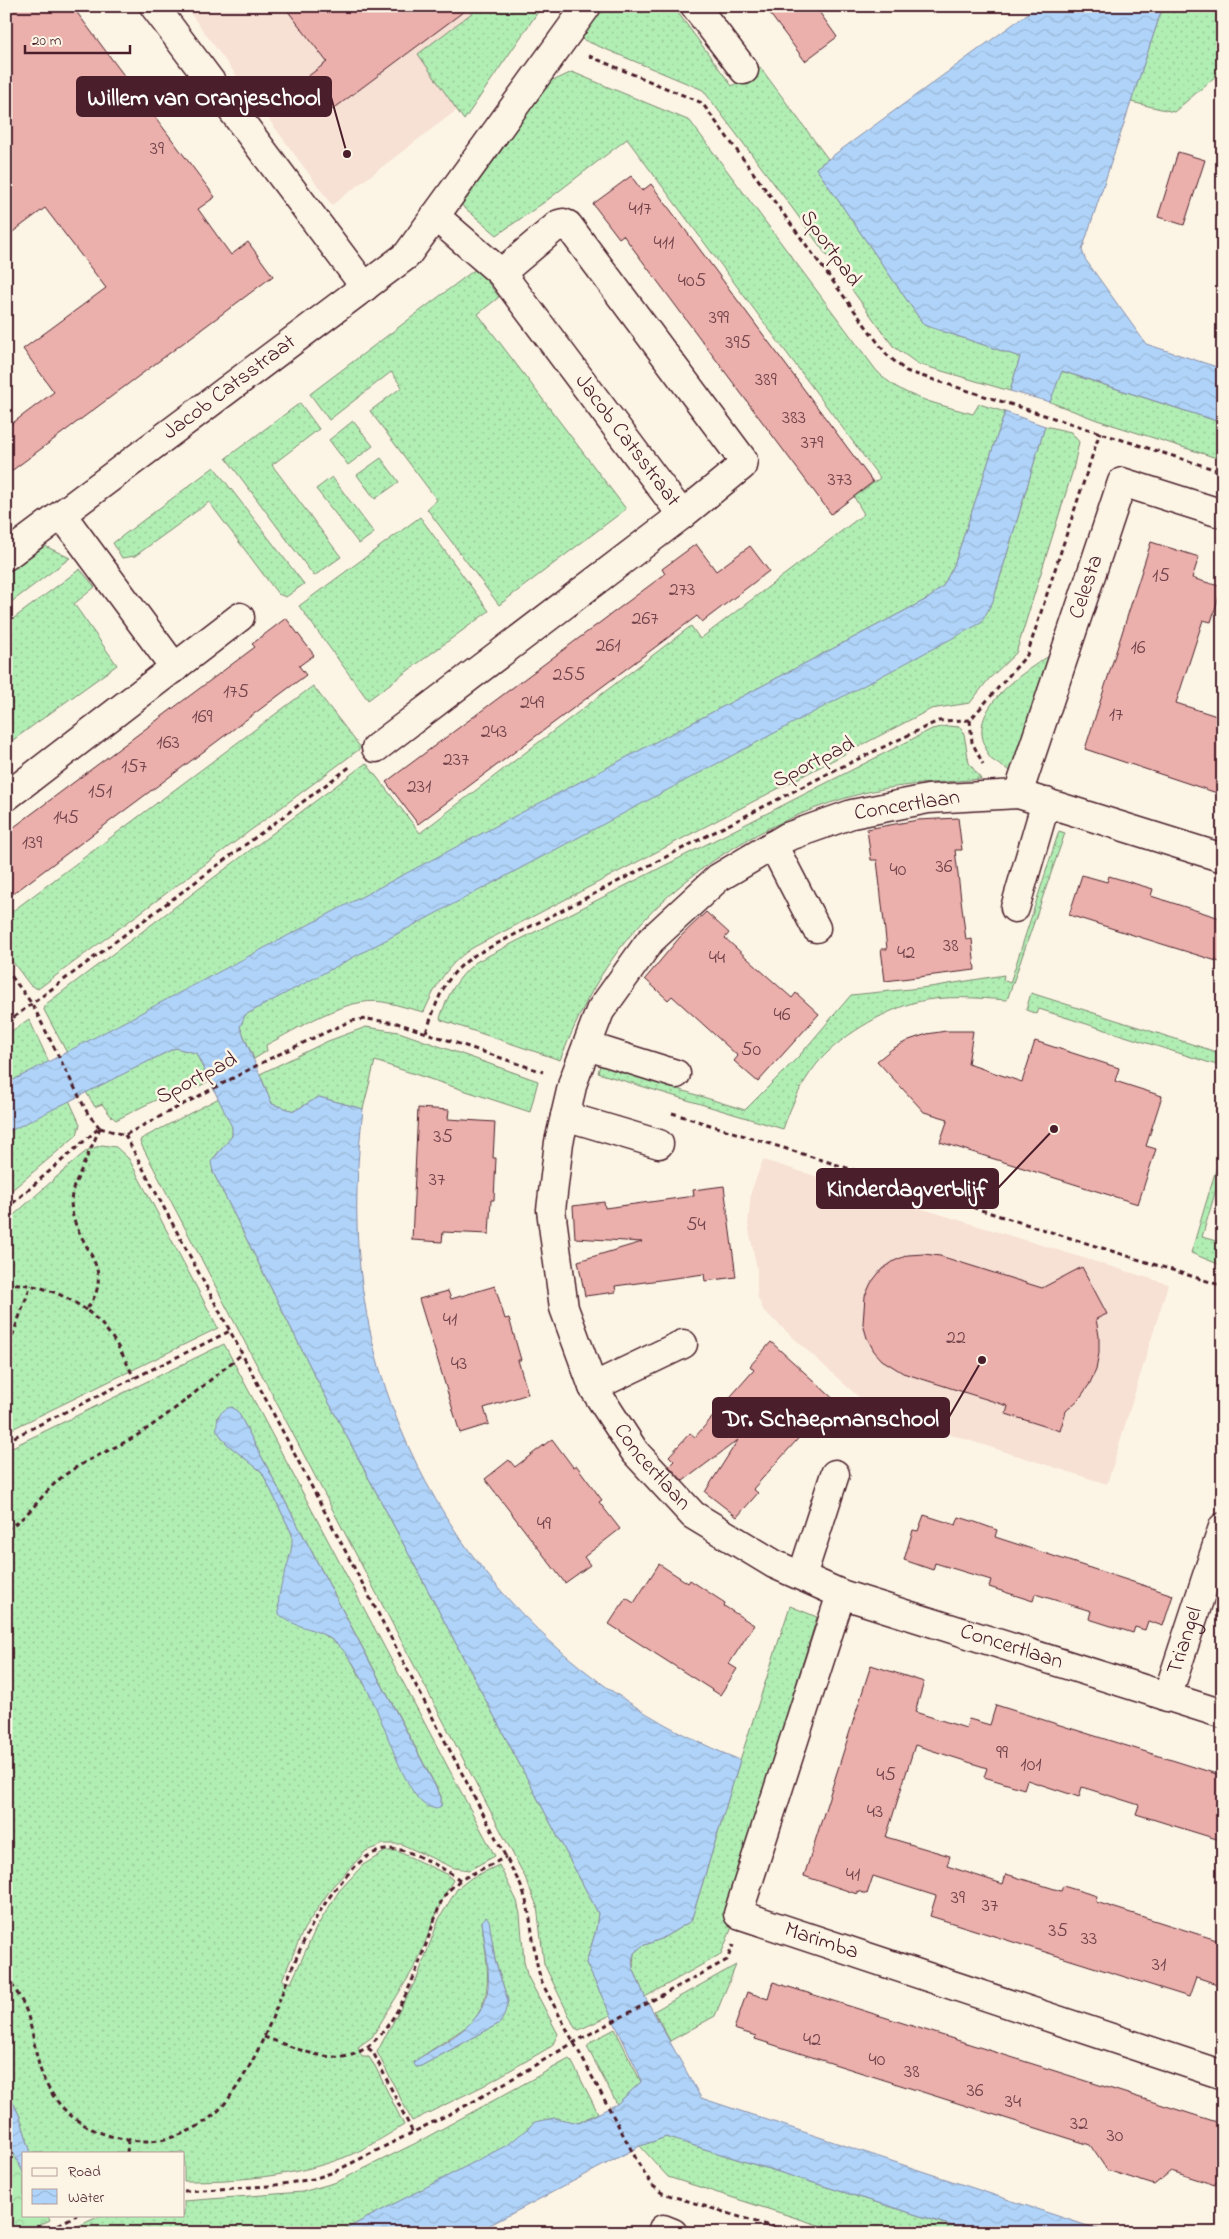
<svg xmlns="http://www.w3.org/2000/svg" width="1229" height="2239" viewBox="0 0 1229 2239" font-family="'Indie Flower',sans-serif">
<defs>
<pattern id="grass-dots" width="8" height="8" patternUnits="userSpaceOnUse" patternTransform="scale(1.25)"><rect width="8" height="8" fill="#b1eeb4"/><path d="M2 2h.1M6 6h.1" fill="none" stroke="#9acc9b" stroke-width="1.8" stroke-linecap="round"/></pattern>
<pattern id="forest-crowns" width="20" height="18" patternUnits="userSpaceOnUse" patternTransform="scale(1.25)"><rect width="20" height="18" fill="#b1eeb4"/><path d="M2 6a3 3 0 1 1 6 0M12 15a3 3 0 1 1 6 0" fill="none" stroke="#9acc9b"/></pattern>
<pattern id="water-waves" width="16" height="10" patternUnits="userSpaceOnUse" patternTransform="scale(1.25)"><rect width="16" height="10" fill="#b0d4f9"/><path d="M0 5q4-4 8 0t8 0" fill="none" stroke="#99b6d6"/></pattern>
</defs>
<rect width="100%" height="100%" fill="#fcf5e5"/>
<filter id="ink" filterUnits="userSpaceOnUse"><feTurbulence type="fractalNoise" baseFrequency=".02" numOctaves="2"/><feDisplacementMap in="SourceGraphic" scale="10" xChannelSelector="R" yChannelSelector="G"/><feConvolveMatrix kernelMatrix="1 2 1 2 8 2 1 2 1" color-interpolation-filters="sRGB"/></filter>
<g filter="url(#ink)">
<g fill="#f7e0d4">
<polygon points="185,6 530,6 466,103 332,205"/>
<polygon points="763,1160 1168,1284 1107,1484 873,1410 763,1310 757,1295 757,1270 748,1224 751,1192"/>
</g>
<g fill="url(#grass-dots)" stroke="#7e8670" fill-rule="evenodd">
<polygon points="481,6 542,6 464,120 418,54"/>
<polygon points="595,6 673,6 732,86 760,67 828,159 816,168 924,325 1020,357 1010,391 918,364 893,346 787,201 703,90 579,38"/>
<polygon points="1163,6 1223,6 1223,70 1174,112 1131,102"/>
<path d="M572 72 690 121 876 370C901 398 939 404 973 414L979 404 1005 412 954 565 943 586 929 598 67 1053 44 1010 46 1004 366 763 420 833 691 626 700 639 864 514 854 497 880 478 627 139 546 201 497 235 460 204 545 75 555 80Z"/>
<polygon points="477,268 499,297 478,314 626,509 499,605 427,509 437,500 370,411 402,387 391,372 329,420 310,394"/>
<polygon points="1061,371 1223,423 1223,460 1097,420 1050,402"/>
<polygon points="300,403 319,429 272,465 341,557 314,576 226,458"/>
<polygon points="353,421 373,446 348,465 329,440"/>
<path d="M1045 426 1071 432 1079 442 1073 470 1016 653 988 680 970 703 931 709 474 947C448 963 436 985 424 1012 410 1009 396 1004 383 1002 346 996 298 1029 266 1045L267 1051 254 1059 240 1027 245 1015 993 601Z"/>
<polygon points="381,458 399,482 375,499 357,475"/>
<polygon points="214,467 304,584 286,597 278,594 209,502 135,556 122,558 113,543"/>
<polygon points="332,477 374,533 359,544 316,489"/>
<polygon points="420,517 489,611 368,700 299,606"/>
<polygon points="45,546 70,558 6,606 6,574"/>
<polygon points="80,569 95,587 74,604 117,665 6,745 6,624"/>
<path d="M1049 656 1011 771C1005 768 997 764 991 759 988 756 986 749 985 745 968 709 1023 672 1049 656Z"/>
<polygon points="313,686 361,748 38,989 30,985 6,953 6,909 10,913"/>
<path d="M947 726 960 727 964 734 969 763 981 779C937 783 891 784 849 797 754 825 664 882 608 965 588 994 574 1027 560 1060L441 1020 440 1018C448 994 457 978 476 962L932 729Z"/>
<path d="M1059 831 1065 833 1007 1000C977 998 946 995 916 1002 883 1011 837 1038 816 1065 801 1084 791 1106 783 1129L598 1073 600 1065 745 1110 799 1056 851 995 930 987 1004 975 1003 980 1010 983Z"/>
<polygon points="1031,993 1223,1054 1223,1067 1039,1009 1037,1014 1026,1010"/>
<polygon points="29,1019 49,1062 6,1084 6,1035"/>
<polygon points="366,1027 399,1032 538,1081 530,1112 375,1061 363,1109 319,1097 294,1111 272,1104 260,1074 328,1041"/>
<polygon points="175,1048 196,1053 209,1081 196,1088 191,1082 116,1120 111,1116 102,1104 95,1107 86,1092"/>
<path d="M219 1098C223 1107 230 1118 232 1127 236 1148 208 1148 213 1172L316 1378 598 1913 596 1930 586 1963 611 2015 579 2030 575 2028 544 1964 537 1906 525 1877 140 1142 141 1139Z"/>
<polygon points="69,1100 80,1124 77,1135 6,1195 6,1133"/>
<polygon points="102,1145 116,1147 129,1159 218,1328 6,1432 6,1222 79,1157 88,1150"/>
<polygon points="1223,1146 1223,1166 1202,1237 1223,1243 1223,1266 1191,1253"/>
<path d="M224 1344 495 1856 469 1870 454 1868 401 1844H384L366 1851 332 1887 304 1929 282 1980 291 1983 316 1928 339 1891 363 1865 386 1851H397L446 1874 453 1880 442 1900 417 1963 372 2037 358 2047 362 2057H369L375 2066 404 2125C384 2137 364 2150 343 2158 292 2177 237 2181 184 2181V2153H31L20 2117 6 2087V1450ZM232 1407 238 1412 441 1796V1806L372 1698 346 1651 338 1644 319 1632 289 1559 293 1545 292 1534 262 1472 227 1444 217 1431 218 1416Z"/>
<polygon points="790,1606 817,1617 727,1909 729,1921 732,1927 721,1954 645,1997 633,1968 634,1953 642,1946 661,1939 691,1921 740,1760"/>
<path d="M499 1865 517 1901 520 1914 524 1961 527 1975 558 2034 552 2046 483 2086 412 2121 377 2052 418 1976 439 1919 457 1889 471 1878ZM482 1921 492 1940 495 1960 508 2001 500 2023 421 2066 416 2067 415 2061 469 2025C498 1997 485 1957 482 1921Z"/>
<polygon points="736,1965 715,2016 670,2041 654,2011"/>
<polygon points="615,2029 641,2082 617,2104 587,2047 592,2041"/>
<polygon points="569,2059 572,2062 598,2113 578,2123 555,2118 535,2122 510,2144 338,2233 63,2233 102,2215 184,2215 184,2201 302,2192 337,2182 416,2143"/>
<polygon points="666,2137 975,2233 843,2233 668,2177 640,2146"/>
</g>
<polygon fill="url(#forest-crowns)" stroke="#7e8670" points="6,2138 24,2174 24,2215 48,2215 50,2220 23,2233 6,2233"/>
<g fill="url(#water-waves)" stroke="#878ca7">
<polygon points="1038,6 1163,6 1082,250 1085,259 1146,344 1223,369 1223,423 1062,371 1050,402 1010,391 1020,357 924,325 816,168"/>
<path d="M1005 412 1045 426 993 601 981 623 245 1015 240 1027 272 1104 294 1111 319 1097 363 1109C357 1162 354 1214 360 1268 383 1490 533 1678 740 1760L691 1921 661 1939 642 1946 634 1953 632 1962 633 1968 645 1997 701 2098 1109 2233H975L666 2137 640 2146 475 2233H338L509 2144 535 2122 555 2118 579 2123 617 2104 641 2082 639 2074 586 1963 596 1930 598 1913 316 1378 213 1172 211 1162 232 1136V1127L196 1053 175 1048 6 1133V1084L929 598 943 586 954 565Z"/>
<path d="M232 1407 238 1412 441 1797V1806L436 1809C433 1808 428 1807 425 1805 404 1791 384 1722 371 1697 358 1671 347 1645 320 1633 307 1627 290 1625 279 1614 275 1584 294 1563 292 1534L262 1472 227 1444 217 1431C216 1419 219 1410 232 1407Z"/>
<path d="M486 1917 489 1920 495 1960 508 2001 504 2016 500 2023 421 2066 416 2067 414 2064 415 2061C443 2042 486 2025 488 1987 490 1966 484 1942 482 1921Z"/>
<polygon points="6,2087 20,2117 31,2153 24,2153 24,2174 6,2138"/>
</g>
<g fill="#ebb0ac" stroke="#4a1f2b">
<polygon points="6,6 72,6 215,197 198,209 231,255 248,242 273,276 6,475 6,428 54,392 23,349 106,288 45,208 6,237"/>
<polygon points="284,6 471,6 332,110 307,77 327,62"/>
<polygon points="764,6 815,6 837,37 805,61"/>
<polygon points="1178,152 1205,160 1184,225 1158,217"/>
<polygon points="631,176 642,191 651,184 873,482 831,514 623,235 619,238 593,204"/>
<polygon points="1151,542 1199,557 1192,578 1222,587 1211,622 1203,620 1176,703 1223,718 1223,795 1085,749"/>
<polygon points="696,544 716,571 750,546 769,571 702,622 697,616 418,824 386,782 665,574 662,569"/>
<polygon points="286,618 314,655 299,666 306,675 6,899 6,833 255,647 252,644"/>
<polygon points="958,818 962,850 955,850 966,940 972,939 975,970 885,981 881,949 887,949 877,860 871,860 867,829 918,820"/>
<polygon points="1082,875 1107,882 1109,876 1153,889 1151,896 1223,919 1223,963 1069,915"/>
<polygon points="706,912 729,933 725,938 758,968 792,998 796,993 819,1014 758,1082 734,1061 738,1056 672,996 668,1000 645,979 680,937"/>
<polygon points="946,1031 973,1031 968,1064 1022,1082 1035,1041 1119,1068 1115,1081 1162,1096 1146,1146 1156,1149 1138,1204 940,1142 948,1119 924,1112 877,1061 892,1049 909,1040 927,1034"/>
<polygon points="418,1108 449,1110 448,1119 495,1122 493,1158 496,1158 494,1200 491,1200 489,1234 443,1232 442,1242 412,1240"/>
<polygon points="724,1186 736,1277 705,1281 704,1274 660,1280 615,1286 616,1292 585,1296 578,1261 642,1242 575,1238 573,1206 604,1202 605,1208 650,1202 694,1196 693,1190"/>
<polygon points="924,1254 940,1256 1042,1288 1082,1267 1107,1314 1096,1319 1099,1336 1099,1353 1096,1370 1089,1385 1079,1399 1066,1411 1060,1431 1006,1414 1008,1406 903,1373 882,1360 874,1351 867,1338 863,1324 865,1296 871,1283 881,1270 894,1261 908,1255"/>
<polygon points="495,1286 505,1319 509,1318 521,1360 518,1360 528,1394 484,1408 489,1424 460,1433 419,1299 448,1291 451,1299"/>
<polygon points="771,1342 838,1403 818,1426 813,1422 753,1489 758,1493 737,1517 705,1492 738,1440 683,1481 669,1466 674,1461 669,1456 690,1433 695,1437 754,1370 750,1366"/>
<polygon points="552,1439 573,1467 576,1465 602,1500 599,1502 620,1529 584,1557 590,1565 565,1583 485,1479 509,1460 515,1467"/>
<polygon points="924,1515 956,1525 959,1517 975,1522 997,1530 995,1537 1173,1595 1163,1626 1148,1621 1145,1630 1135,1627 1133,1633 1089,1619 1091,1611 1035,1594 1033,1601 989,1587 991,1580 935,1563 933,1570 904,1560 913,1530 918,1531"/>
<polygon points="659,1564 688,1583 690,1580 725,1603 724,1606 754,1625 729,1664 737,1669 720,1695 609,1624 626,1598 634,1603"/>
<polygon points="871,1665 924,1682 915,1712 966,1728 969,1719 990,1725 996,1705 1223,1776 1223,1841 1136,1814 1139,1805 1082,1787 1079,1797 1027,1780 1024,1789 984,1777 987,1768 915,1745 886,1837 950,1856 947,1866 1003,1884 1006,1874 1061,1891 1063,1886 1097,1896 1096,1902 1223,1942 1223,1986 1196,1977 1189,1997 930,1916 936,1896 873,1876 867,1894 857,1891 857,1894 804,1876"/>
<polygon points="773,1982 1223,2124 1223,2184 1216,2182 1215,2185 1171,2171 1154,2185 1107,2170 1090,2145 755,2039 756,2036 734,2029 747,1992 768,1999"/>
</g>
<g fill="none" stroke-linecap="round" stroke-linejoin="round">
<defs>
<g id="minor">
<polyline points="154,6 365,287"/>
<polyline points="695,6 744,70"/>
<polyline points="501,273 559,224 563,223 568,225 743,460 742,466 682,515"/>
<polyline points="62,515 175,668"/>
<path id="s1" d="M6 556 407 255 587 6"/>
<polyline points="376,748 682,515 501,273 435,216"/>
<path id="s2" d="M1018 794 1122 482 1223 514"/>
<polyline points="6,797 240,617"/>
<polyline points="773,845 816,928"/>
<path id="s3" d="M1223 858 1018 794 928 799 852 814 787 837 718 878 650 941 600 1011 573 1082 559 1142 551 1210 564 1308 593 1387 635 1452 693 1515 774 1564 841 1594 1223 1714"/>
<polyline points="1015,908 1046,802"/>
<polyline points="587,1046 676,1074"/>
<polyline points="565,1116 659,1144"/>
<polyline points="593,1387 683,1344"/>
<polyline points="802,1576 835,1474"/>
<path id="s4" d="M841 1594 738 1914 1223 2075"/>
<path id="s5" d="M1167 1697 1223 1527"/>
<polyline points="662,2233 663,2229 673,2233"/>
</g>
</defs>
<use href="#minor" stroke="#4a1f2b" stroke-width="31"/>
<g stroke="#4a1f2b" stroke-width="3" stroke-dasharray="5 4" stroke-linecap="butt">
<polyline points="589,56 702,103 887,355 906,371 1223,472"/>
<polyline points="970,720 972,742 983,764"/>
<polyline points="6,969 32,1004 88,1114 100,1128"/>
<polyline points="6,1023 351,766"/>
<path d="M426 1032C439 997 443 977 475 955L835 770 938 721 970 720 1027 655 1100 432"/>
<polyline points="672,1113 1223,1286"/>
<polyline points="100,1128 125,1135 271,1058 335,1028 351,1021 366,1019 397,1023 543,1072"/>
<path d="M100 1128 74 1186C57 1238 125 1261 86 1310 109 1327 122 1352 134 1378"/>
<path d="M125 1135 230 1331 520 1884C534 1915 531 1950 542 1983L641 2168 653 2186 662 2193 792 2233"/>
<polyline points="6,1209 98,1129"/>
<path d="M6 1284C35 1282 64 1294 86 1310"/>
<polyline points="6,1353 31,1285"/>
<polyline points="6,1441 230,1331"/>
<path d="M6 1529C29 1518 42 1493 62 1477 84 1460 112 1450 136 1436 174 1412 207 1382 242 1354"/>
<path d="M6 1977C14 1987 21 1998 26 2010 39 2048 32 2072 62 2107 83 2130 114 2140 143 2141 174 2142 207 2126 226 2102 241 2083 254 2059 264 2037 291 1977 302 1925 348 1874 358 1863 369 1852 385 1850 401 1847 414 1854 428 1861 440 1867 450 1872 460 1880L506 1857"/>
<path d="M264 2037C288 2045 317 2059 342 2057 398 2051 424 1946 441 1902L447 1892 460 1880"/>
<polyline points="368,2048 373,2052 413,2133"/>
<polyline points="127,2153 128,2140"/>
<polyline points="184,2191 270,2186 313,2179 334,2172 469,2104 573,2043 727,1960 733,1945"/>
<polyline points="42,2233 77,2215"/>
</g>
<use href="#minor" stroke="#fcf5e5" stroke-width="28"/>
</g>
</g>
<g text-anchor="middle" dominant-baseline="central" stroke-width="5" stroke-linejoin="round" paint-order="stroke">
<g font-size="20" fill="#72434b">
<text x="157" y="149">39</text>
<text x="640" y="209">417</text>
<text x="664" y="243">411</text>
<text x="692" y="281">405</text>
<text x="719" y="318">399</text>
<text x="738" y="343">395</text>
<text x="766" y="380">389</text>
<text x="794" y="418">383</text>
<text x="812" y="443">379</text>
<text x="840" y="480">373</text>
<text x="1161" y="576">15</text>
<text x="682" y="590">273</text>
<text x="645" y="619">267</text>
<text x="608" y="646">261</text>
<text x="1138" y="648">16</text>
<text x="569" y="675">255</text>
<text x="236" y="692">175</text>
<text x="532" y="703">249</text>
<text x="1116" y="715">17</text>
<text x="202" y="717">169</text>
<text x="494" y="732">243</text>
<text x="168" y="743">163</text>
<text x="456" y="760">237</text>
<text x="134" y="767">157</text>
<text x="419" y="787">231</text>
<text x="100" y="792">151</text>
<text x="66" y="818">145</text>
<text x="32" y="843">139</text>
<text x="944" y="867">36</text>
<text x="898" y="870">40</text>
<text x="951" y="946">38</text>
<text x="906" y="953">42</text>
<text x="717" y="958">44</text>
<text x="782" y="1015">46</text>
<text x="751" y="1050">50</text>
<text x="443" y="1137">35</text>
<text x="437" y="1180">37</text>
<text x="696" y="1225">54</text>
<text x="450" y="1320">41</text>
<text x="956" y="1338">22</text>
<text x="459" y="1364">43</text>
<text x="544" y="1524">49</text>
<text x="1002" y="1753">99</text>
<text x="1031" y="1765">101</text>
<text x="886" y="1775">45</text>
<text x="875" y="1812">43</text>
<text x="853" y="1875">41</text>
<text x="958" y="1898">39</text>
<text x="990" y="1906">37</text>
<text x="1058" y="1931">35</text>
<text x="1089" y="1939">33</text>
<text x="1159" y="1965">31</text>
<text x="812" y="2040">42</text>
<text x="877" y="2060">40</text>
<text x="912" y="2072">38</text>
<text x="975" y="2091">36</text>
<text x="1013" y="2102">34</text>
<text x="1079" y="2124">32</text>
<text x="1115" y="2136">30</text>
</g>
<g font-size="22" fill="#4a1f2b" stroke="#fcf5e5">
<text transform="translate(830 249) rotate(54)">Sportpad</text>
<text stroke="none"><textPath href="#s1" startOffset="280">Jacob Catsstraat</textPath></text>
<text transform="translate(627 441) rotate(53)">Jacob Catsstraat</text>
<text stroke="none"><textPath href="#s2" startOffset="218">Celesta</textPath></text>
<text transform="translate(814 763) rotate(-27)">Sportpad</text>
<text transform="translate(907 806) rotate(-9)">Concertlaan</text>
<text transform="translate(197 1079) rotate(-28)">Sportpad</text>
<text stroke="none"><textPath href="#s3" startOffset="1199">Concertlaan</textPath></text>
<text stroke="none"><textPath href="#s5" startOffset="59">Triangel</textPath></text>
<text stroke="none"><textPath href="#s3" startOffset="1609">Concertlaan</textPath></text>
<text stroke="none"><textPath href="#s4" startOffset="424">Marimba</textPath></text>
</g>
</g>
<path fill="none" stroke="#4a1f2b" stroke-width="2" d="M347 154L331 97M1054 1129L998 1188M982 1360L949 1417"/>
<g fill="#4a1f2b" stroke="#fcf5e5" stroke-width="2">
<circle cx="347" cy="154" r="5"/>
<circle cx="1054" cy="1129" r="5"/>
<circle cx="982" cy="1360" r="5"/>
</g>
<g fill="#4a1f2b" stroke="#4a1f2b" stroke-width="2">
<rect x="77" y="77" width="254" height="39" rx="5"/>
<rect x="817" y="1169" width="181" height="39" rx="5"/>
<rect x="713" y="1398" width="236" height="39" rx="5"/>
</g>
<g font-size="24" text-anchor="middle" font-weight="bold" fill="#fff">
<text x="204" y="105">Willem van Oranjeschool</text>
<text x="907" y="1196">Kinderdagverblijf</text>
<text x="831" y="1426">Dr. Schaepmanschool</text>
</g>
<rect width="1229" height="2239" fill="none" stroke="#fcf5e5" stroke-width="25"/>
<rect x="12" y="12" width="1204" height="2214" fill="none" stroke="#4a1f2b" stroke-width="2" filter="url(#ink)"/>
<rect x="22" y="2152" width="162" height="65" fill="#fcf5e5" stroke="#b59f9b"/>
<rect x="32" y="2168" width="25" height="8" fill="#fcf5e5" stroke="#b59f9b"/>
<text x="68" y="2176" font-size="15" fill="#4a1f2b">Road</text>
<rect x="32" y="2189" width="25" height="15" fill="url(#water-waves)" stroke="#b59f9b"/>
<text x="68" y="2202" font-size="15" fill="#4a1f2b">Water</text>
<path d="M25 45v8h105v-8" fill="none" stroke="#4a1f2b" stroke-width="2.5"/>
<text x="32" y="45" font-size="15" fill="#4a1f2b" stroke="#fcf5e5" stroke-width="4" paint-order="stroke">20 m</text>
</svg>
